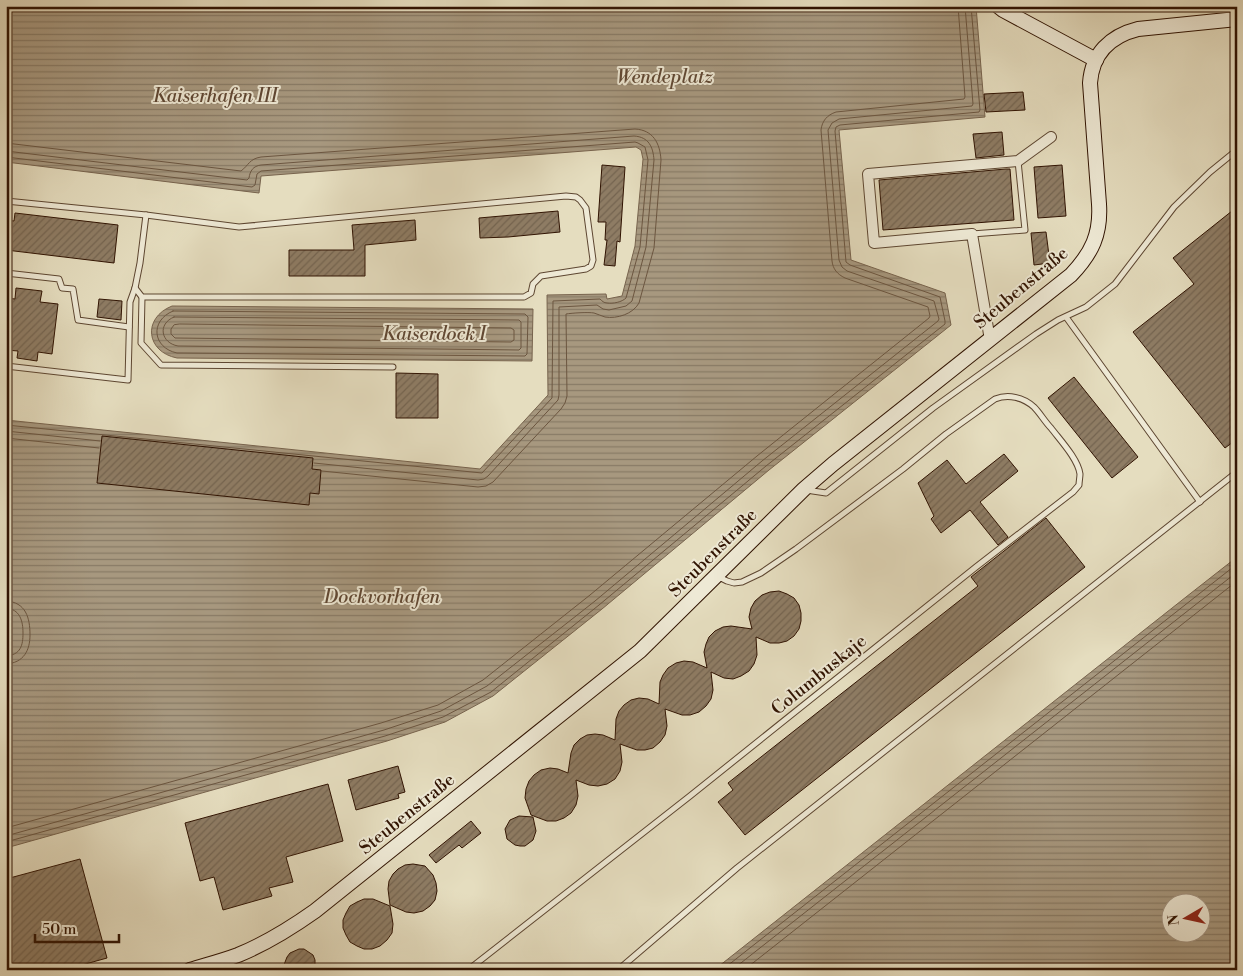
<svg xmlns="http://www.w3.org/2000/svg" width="1243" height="976" viewBox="0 0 1243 976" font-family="'Libre Bodoni',serif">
<defs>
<pattern id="water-rules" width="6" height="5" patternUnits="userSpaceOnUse" patternTransform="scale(1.25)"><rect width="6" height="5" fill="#a7987f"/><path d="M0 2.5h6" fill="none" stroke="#887b66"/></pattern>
<pattern id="building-hatch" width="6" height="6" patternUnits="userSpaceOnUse" patternTransform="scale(1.25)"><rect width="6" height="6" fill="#8e7c64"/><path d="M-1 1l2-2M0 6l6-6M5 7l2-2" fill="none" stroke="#746450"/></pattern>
</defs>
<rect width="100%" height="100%" fill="#e5ddbf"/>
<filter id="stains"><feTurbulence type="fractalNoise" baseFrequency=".004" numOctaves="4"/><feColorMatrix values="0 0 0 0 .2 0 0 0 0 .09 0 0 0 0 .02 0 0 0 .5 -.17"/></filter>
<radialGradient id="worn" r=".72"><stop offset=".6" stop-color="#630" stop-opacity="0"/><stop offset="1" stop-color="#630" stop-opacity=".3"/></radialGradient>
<g fill="url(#water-rules)" stroke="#77634d" fill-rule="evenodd">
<polygon points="6,6 976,6 985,117 839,130 851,260 945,293 951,325 769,470 602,609 493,696 445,722 387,741 6,848 6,647 11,642 11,625 6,616 6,420 480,469 548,395 547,295 606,294 607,299 622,296 635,246 643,159 641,150 636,147 261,176 259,193 6,162"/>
<path d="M172 306 533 309 532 361 177 358C146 352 142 318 172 306Z"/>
<path d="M1237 557V970H714L1186 597ZM1170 904H1200V934H1170Z"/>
</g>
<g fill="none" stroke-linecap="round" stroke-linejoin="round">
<g stroke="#6c5640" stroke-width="1">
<path d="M6 143 241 171C249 165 249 159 261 157L635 129C653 130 660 143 661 160L654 248 639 303C633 314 617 319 605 317 601 316 598 314 594 313 588 312 572 313 566 314L567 396 565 403 561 409 493 482 486 486 478 487 322 471"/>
<path d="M6 151 247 180 249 178C250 171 253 166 261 165L634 136C649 137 653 147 654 160L646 247 632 301 626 306 609 310 603 309 597 305 559 307V395L558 400 488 476 484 479 478 480 314 463"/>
<path d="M6 157 252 187 255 185 257 174 261 171 635 142 638 143 645 147 648 160 640 247 626 298C622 302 613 304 607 303 604 303 602 301 600 299L553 301 552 398 482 473 6 425"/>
<path d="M173 311 525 314 528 317 527 354 525 356 177 353C153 348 149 321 173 311Z"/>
<path d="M174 317 519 320 521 322V348L519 350 178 346C161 343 157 324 174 317Z"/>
<polygon points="180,324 511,328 514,330 514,340 511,342 175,338 171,334 171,329 174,325"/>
<polyline points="6,431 100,441"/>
<polyline points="6,438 99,448"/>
<path d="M6 601C26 602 30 618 30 635 30 650 24 663 6 664"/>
<path d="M6 608C20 609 23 621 23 633 23 645 21 655 6 656"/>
<path d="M6 828 381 723 438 705 483 680 590 595 757 456 929 318 930 316 928 307 845 278C837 274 833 269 832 261L821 130C822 121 827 115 836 112L964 99 965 97 958 6"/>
<polyline points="6,836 384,730 441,711 487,686 595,601 762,461 938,321 939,319 934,301 847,271 842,267 839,260 828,130 832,123 839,119 972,106 973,104 965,6"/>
<polyline points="6,842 385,736 443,717 491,692 599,605 766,466 945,324 945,321 940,297 850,265 846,262 835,131 836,127 840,125 979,112 980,110 971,6"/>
<polyline points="722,970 1237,564"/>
<polyline points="732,970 1237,572"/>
<polyline points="744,970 1237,581"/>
</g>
</g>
<g fill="url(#building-hatch)" stroke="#301302">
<polygon points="1023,92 1025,110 986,112 984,94"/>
<polygon points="1002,132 1004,155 976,158 973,134"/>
<polygon points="602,165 625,167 620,242 617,241 615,266 604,265 607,240 605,240 606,222 598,222"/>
<polygon points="1062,165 1066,216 1038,218 1034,167"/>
<polygon points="1006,169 1010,169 1014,220 883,230 879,180"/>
<polygon points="1237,207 1237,439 1225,448 1133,332 1194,284 1173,258"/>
<polygon points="558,211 560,232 508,237 480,238 479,218"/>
<polygon points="15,213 118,225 114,263 6,250 6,220 14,221"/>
<polygon points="415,220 416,240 365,245 365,276 289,276 289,250 354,250 352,225"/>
<polygon points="1046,232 1050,263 1034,265 1031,233"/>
<polygon points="16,288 42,291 40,302 58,304 52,354 38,352 37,361 17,358 18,351 6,350 6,298 15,299"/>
<polygon points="99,299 122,301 121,320 97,317"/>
<polygon points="396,373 438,374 438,418 396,418"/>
<polygon points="1074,377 1138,457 1112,478 1048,398"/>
<polygon points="102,436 313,458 312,469 321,470 319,494 310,493 309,505 97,483"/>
<polygon points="1004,454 1018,471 980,502 1008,537 998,545 970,510 941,533 931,519 934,516 918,483 947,460 966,484"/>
<polygon points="1046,518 1085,567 745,835 718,802 733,790 728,783 978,586 971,577"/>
<polygon points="779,591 787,594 794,598 799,605 801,613 801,621 799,629 794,636 787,641 779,643 770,643 756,637 757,655 754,664 749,671 741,676 733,679 724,678 711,672 713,690 711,699 706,706 699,712 690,715 682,715 665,709 667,726 665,735 660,742 653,748 645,750 637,750 620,744 622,762 620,771 615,779 607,784 598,786 589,785 576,780 578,796 576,805 571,813 564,818 556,821 547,821 531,815 525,798 526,789 529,781 534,775 541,770 550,768 558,769 568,773 571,753 574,745 580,739 587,735 595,734 603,735 615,740 616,719 619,711 624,705 631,700 639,698 648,699 659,704 660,682 663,675 668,668 676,663 684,661 693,662 707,668 704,652 706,644 709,637 715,631 723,627 731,626 752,629 749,617 751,608 755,601 762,595 770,592"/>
<polygon points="398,766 405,792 398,794 399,798 356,810 348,780"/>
<polygon points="328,784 343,841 286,857 293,882 269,888 272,896 223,910 214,877 200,881 185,823"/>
<polygon points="519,816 533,817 536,831 533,840 525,846 520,846 515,845 507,839 505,829 510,820"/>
<polygon points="471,821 481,833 462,848 459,845 436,863 429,855"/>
<polygon points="80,859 107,958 64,970 6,970 6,879"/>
<polygon points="413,864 425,866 433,875 436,883 437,891 435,900 430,906 423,911 414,913 406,912 390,905 388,889 389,881 393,874 398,869 405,865"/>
<polygon points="364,899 373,899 390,906 393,924 392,933 387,940 380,946 372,949 364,949 357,946 350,942 346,935 343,928 343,920 346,913 350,906 357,902"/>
<polygon points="299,949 304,949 313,955 315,960 315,970 282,970 287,957 290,953"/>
</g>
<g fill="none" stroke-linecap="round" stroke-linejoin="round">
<defs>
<g id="lane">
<polyline points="6,201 146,215 239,227 566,196 576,197 580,200 586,208 593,260 591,266 586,269 541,276 533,284 531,293 524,297 142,297 135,288"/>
<polyline points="972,234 1025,230 1018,161"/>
<polyline points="6,273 59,279 62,288 73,289 78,320 129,327"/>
<polyline points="142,297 141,343 161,365 393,367"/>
<polyline points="1066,317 1200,502"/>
<polyline points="6,366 128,380 130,302 135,288 140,263 146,215"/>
<polyline points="806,490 826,493 933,408 1036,334 1058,320 1086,307 1115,284 1174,207 1210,172 1237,150"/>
<path d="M468 970 690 796 976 567 1073 492 1079 485C1079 482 1080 477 1080 474 1078 459 1060 440 1051 428 1045 422 1040 413 1034 407 1023 397 1008 394 995 399L946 434 903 469 796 549 761 573 742 582 734 583 727 581 717 576"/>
<polyline points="618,970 737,868 1237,472"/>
</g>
<polyline id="street" points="990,340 972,234 874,243 868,174 1018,161 1051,137"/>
<g id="secondary">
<polyline points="998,6 1003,10 1096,60"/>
<path d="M190 970C206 965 222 961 238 955 265 944 291 928 315 911L640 651 804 489 833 464 1071 275C1092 253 1101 234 1099 204L1090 83C1092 54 1110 36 1138 29L1237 19"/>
</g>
</defs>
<use href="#lane" stroke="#5d4631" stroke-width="7"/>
<use href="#street" stroke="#5d4631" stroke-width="12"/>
<use href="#secondary" stroke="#301302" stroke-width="16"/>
<use href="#lane" stroke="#eee9d5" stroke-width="5"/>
<use href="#street" stroke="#eee9d5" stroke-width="10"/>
<use href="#secondary" stroke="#eee9d5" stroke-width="14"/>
</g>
<g text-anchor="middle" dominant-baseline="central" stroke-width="4" stroke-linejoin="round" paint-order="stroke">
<g font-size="18" fill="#301302" stroke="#eee9d5">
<text transform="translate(1021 288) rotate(-40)">Steubenstraße</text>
<text transform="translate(713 553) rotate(-45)">Steubenstraße</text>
<text transform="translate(819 675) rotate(-39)">Columbuskaje</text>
<text transform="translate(407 814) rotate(-39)">Steubenstraße</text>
</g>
<g font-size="19" font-style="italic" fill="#604834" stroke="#eee9d5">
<text x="665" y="77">Wendeplatz</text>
<text x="215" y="96">Kaiserhafen III</text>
<text x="434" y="334">Kaiserdock I</text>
<text x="382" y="597">Dockvorhafen</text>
</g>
</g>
<rect width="1243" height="976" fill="none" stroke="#e5ddbf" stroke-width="25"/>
<rect x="8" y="8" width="1228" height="961" fill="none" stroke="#301302" stroke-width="2.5"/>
<rect x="12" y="12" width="1218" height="951" fill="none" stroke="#301302"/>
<g transform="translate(1186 918) rotate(261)"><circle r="24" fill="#eee9d5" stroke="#a29381"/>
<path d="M0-4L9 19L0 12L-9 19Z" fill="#8f2418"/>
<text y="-8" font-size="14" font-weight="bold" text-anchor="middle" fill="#301302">N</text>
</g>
<path d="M35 934v8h84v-8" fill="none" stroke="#301302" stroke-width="2.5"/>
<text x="42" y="934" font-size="15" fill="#301302" stroke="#eee9d5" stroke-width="4" paint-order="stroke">50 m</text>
<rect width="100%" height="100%" filter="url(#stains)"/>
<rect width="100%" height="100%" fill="url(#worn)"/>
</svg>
